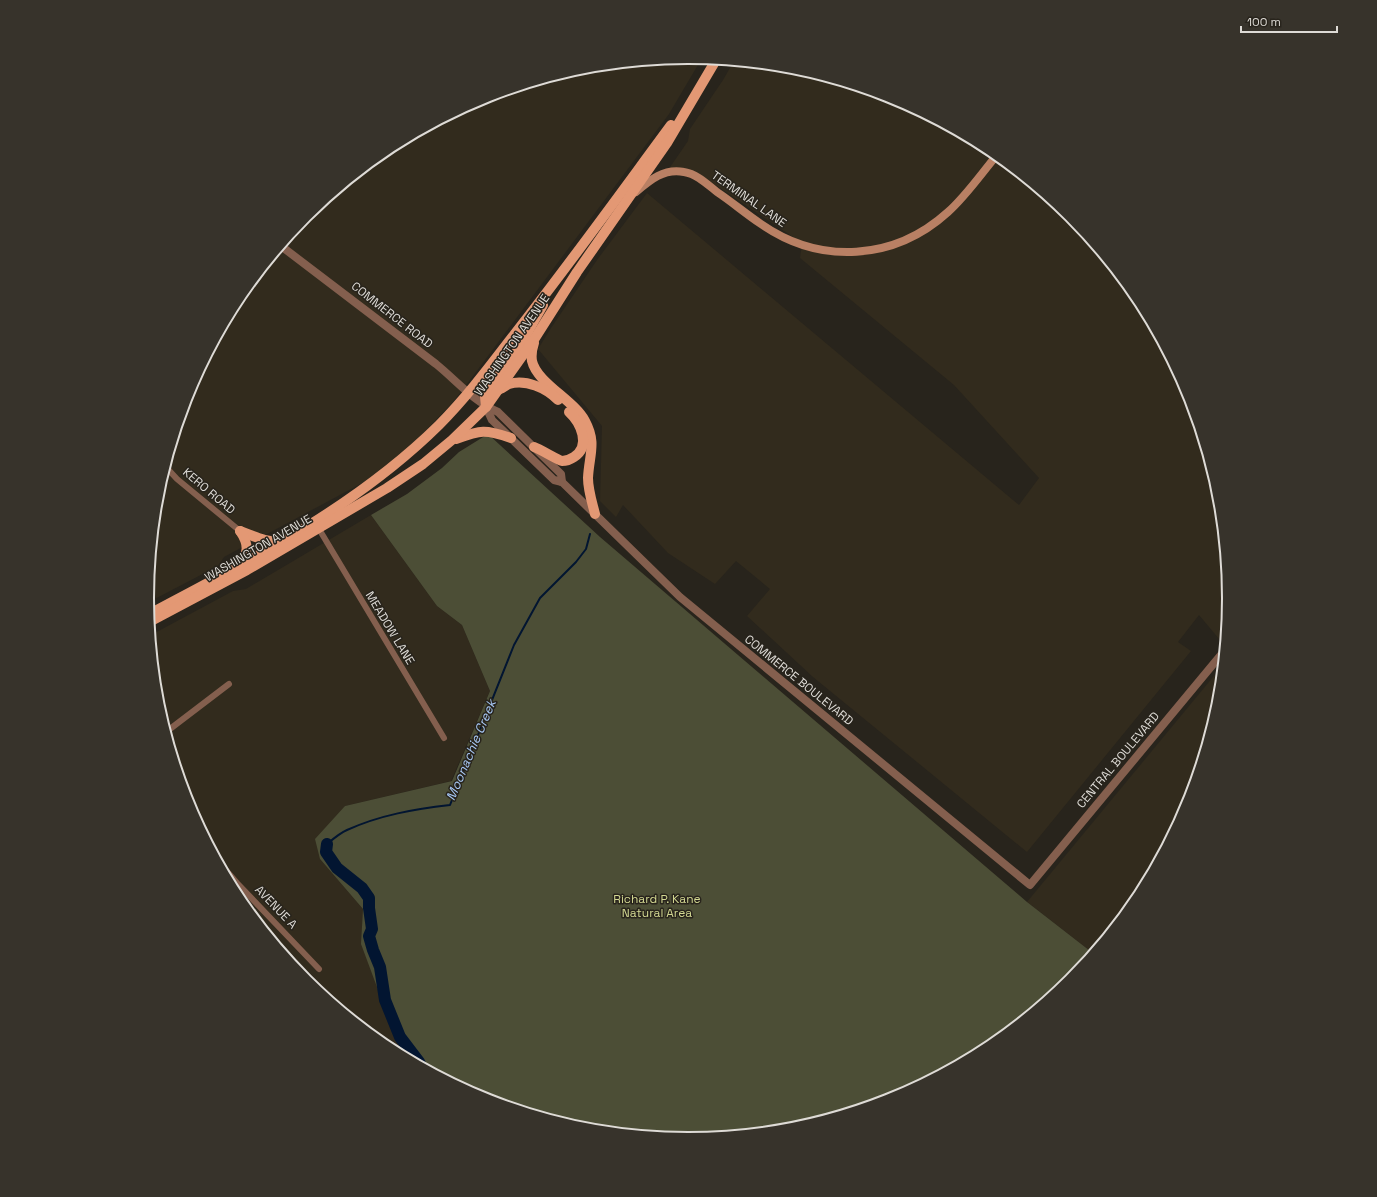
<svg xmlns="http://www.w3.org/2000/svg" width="1377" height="1197" viewBox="0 0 1377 1197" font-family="'Space Grotesk',sans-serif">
<rect width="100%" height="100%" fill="#28241c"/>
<g fill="#322b1d">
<polygon points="689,57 702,58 669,114 473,376 453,402 414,443 366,481 224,557 218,566 147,603 157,493 188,391 238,297 306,215 388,148 481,98 583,67"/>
<polygon points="734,61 794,67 896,98 990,148 1072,216 1139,298 1189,391 1220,493 1230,599 1225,646 1199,615 1178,642 1191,651 1027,852 813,677 747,616 770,589 736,561 715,584 668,553 623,505 616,517 600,501 602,426 538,349 551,328 597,260 647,193 1019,505 1039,478 954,385 800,258 802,243 696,172 664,176 688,141 690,129 723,80"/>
<polygon points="371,515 437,606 462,625 490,691 451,781 345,806 320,859 363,909 362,944 427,1070 387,1049 305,981 238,899 188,806 157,704 151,635 233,591 246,589"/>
<polygon points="1223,665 1220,704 1189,806 1139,900 1094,954 1027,902"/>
</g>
<polygon fill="#4c4e36" points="488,434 600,537 1027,902 1094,954 1071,982 989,1049 896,1099 794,1130 688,1140 583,1130 481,1099 421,1066 419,1062 400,1037 395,1025 387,1014 361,944 363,909 320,859 315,839 345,806 452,781 490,691 462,625 437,606 371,515 407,494 442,468 459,452"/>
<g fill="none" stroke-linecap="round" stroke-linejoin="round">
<path stroke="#021531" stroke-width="2" d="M327 844C333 839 340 833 347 830 380 815 415 809 450 805L514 645 540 598 576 562 586 549 590 534"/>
<polyline stroke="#021531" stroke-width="12" points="327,844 326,852 337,868 362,888 369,898 369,908 372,929 369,936 373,950 380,967 385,1000 400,1037 419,1062 421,1066"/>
<g stroke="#845f4e" stroke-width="6">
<polyline points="165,466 177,479 240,531"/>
<polyline points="319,529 444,738"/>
<polyline points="166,732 229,684"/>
<polyline points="218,861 237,883 319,969"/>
</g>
<g stroke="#845f4e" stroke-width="8">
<polyline points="997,155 1019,173"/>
<polyline points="1050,198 1073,217"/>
<path d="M281 246C333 285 384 325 436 364 457 381 473 401 498 412L561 474 562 482"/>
<polyline points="486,407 492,420 554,480 562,482 680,597 1030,885 1225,650"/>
</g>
<path stroke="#b98064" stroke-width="8" d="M636 192C650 180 664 168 684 172 697 174 707 184 717 192 732 202 746 214 761 224 820 265 894 261 948 212 966 196 981 174 997 155L985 146"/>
<g stroke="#e39874" stroke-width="10">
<path d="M534 343C532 349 531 355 532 361 537 383 574 400 585 421 597 443 589 455 588 478 588 490 592 502 595 514"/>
<path d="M500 389C503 388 506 385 509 384 526 379 546 388 558 400"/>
<polyline points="486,407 485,396 490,386 517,351 543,305"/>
<path d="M456 439C481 430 485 429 511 438"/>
<path d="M534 447C540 449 558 460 562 461 565 461 571 459 574 457 591 446 581 423 569 412"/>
<path d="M240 531C254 536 266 543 281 541"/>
<path d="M239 565C249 553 249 544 240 531"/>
<path d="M149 614C250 561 356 507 439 425 471 393 498 355 527 318 576 255 623 190 671 125"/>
<polyline points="149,622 247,570 387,488 423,464 452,440 486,407 535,338 577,272 667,143 716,60"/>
</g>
</g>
<g text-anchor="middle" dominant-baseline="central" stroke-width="3" stroke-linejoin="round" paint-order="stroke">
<g font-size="12" fill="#dedbd6" stroke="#28241c">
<text transform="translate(749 199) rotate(35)">TERMINAL LANE</text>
<text transform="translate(392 315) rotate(38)">COMMERCE ROAD</text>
<text transform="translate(512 345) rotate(-55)">WASHINGTON AVENUE</text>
<text transform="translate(209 491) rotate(40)">KERO ROAD</text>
<text transform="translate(258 548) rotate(-30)">WASHINGTON AVENUE</text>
<text transform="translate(390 628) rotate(59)">MEADOW LANE</text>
<text transform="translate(799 680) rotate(39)">COMMERCE BOULEVARD</text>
<text transform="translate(1118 760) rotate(-50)">CENTRAL BOULEVARD</text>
<text transform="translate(276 907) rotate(46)">AVENUE A</text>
</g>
<g font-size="12" fill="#d3d892" stroke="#28241c">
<text x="657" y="899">Richard P. Kane<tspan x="657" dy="14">Natural Area</tspan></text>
</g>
<g font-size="13" font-style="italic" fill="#a7c8f5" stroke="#28241c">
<text transform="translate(471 750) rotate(-67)">Moonachie Creek</text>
</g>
</g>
<path d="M0 0H1377V1197H0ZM154 598a534 534 0 1 1 1068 0a534 534 0 1 1-1068 0Z" fill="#37332b" fill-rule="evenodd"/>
<path fill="none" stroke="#dedbd6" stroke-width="2" d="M154 598a534 534 0 1 1 1068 0a534 534 0 1 1-1068 0Z"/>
<path d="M1241 26v6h96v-6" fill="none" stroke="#dedbd6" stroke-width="2"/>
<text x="1247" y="26" font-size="12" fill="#dedbd6" stroke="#28241c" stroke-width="3" paint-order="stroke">100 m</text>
</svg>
